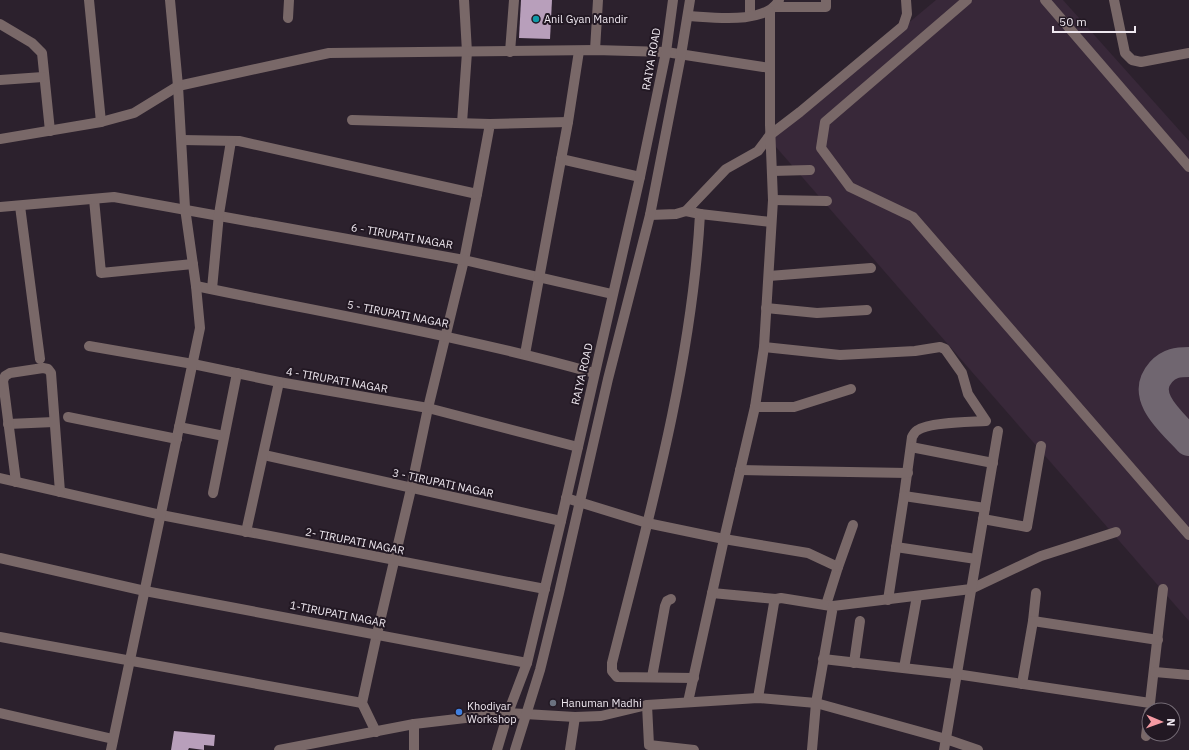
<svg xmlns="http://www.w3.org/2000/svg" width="1189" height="750" viewBox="0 0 1189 750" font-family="'IBM Plex Sans',sans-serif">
<rect width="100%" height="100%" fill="#2c212d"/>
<polygon fill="#382839" points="936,0 1063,0 1189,141 1189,621 769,139"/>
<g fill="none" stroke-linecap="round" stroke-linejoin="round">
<path stroke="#706670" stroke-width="30" d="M1189 362C1178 362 1169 363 1161 372 1139 397 1173 423 1189 441"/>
</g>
<g fill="#b89fbb">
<polygon points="521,0 552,0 550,39 519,38"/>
<polygon points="174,731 215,735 214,746 204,745 204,750 189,748 188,750 171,750"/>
</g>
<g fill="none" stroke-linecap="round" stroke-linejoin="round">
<g stroke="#796868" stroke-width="10">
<polyline points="89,0 101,122"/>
<polyline points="750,0 750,16"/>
<polyline points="967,0 825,122 821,148 850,187 913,217 1189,535"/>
<polyline points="1045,0 1189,167"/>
<polyline points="1114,0 1125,53 1132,60 1141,62 1189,53"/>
<polyline points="774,7 826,7 826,0"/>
<path d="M688 16C711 17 767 25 779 0"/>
<polyline points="288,18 289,0"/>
<polyline points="0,24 32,43 42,53 50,131"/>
<polyline points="595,50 598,0"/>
<polyline points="510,52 514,0"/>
<polyline points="0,80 43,77"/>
<polyline points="352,120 490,124"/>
<polyline points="462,123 467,52 464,0"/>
<polyline points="0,139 101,122 134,113 178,86 329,53 595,50 666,52 770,68"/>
<polyline points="182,140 239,141 477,194 464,260 428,408 411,489 377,634 362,703 376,732"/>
<polyline points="561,159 640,177"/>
<polyline points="772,171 810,170"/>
<polyline points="477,194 490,124 568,122"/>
<polyline points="94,199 101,273 193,264"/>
<polyline points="773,200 827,201"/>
<polyline points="20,206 40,359"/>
<polyline points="0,207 114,197 464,260 612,294"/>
<path d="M686 211 700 214C692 364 649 517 612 663V671L617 677 694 678"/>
<polyline points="700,214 771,222"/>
<polyline points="650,215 676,214 686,211 726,169 758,151 770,135 800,112 903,26 907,14 906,0"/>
<polyline points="769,276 871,268"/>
<path d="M196 286C329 314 463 336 594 373"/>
<polyline points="212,289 219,214 231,141"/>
<polyline points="766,308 817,313 867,310"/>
<polyline points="89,346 193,364 279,382 428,408 578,447"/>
<path d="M764 347 840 355 915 351 940 347 945 349 962 373 968 394 986 421C971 422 929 422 918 430 915 431 914 434 912 437L904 496 985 508"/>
<polyline points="525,354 568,122 579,51"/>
<polyline points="755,407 794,407 851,389"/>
<polyline points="68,417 177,439"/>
<polyline points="8,424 54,422"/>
<polyline points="179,427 224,436"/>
<polyline points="911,447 993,463"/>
<polyline points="264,455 561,521"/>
<polyline points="740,470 908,473"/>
<polyline points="0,478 161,515 545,589"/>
<polyline points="16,482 3,381 5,376 10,373 43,368 48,369 51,373 60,492"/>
<polyline points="213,493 237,373"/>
<polyline points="566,498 647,523 724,539 808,553 838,567 826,605"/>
<polyline points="983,519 1027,527 1041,446"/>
<polyline points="246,532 279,382"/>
<polyline points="896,547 976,559"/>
<polyline points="0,558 145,591 527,663"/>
<polyline points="838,567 853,525"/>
<polyline points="712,593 776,599"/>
<polyline points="888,600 904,496"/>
<polyline points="1033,621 1036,593"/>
<polyline points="0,637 362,703"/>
<polyline points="823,659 956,674 1150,703 1163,589"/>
<polyline points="854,663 860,621"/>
<polyline points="904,668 917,596"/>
<polyline points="1155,672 1189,675"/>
<polyline points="652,677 665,606 667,601 671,599"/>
<polyline points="1022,684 1033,621 1158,640"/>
<polyline points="758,698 774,603 776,599 781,598 831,606"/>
<polyline points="688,702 724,539 755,407 764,347 773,200 770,125 770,11"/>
<polyline points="647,705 649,745 694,750"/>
<polyline points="0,713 113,739"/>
<polyline points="1146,736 1149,712"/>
<polyline points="111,750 200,328 196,286 185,208 178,86 170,0"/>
<polyline points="279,750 414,724 508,713 575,717 601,716 647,705 758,698 816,703 946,739 978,750"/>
<polyline points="414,750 414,724"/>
<polyline points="497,750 508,713 527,663 561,521 640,177 666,52 673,0"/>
<polyline points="515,750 540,670 559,593 608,379 650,215 681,55 690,0"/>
<polyline points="570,750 575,717"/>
<polyline points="812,750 816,703 833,606 971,589 1041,556 1116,532"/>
<polyline points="944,750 998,431"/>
</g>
</g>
<circle fill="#0f9aa8" stroke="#221823" stroke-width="1.5" cx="536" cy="19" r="4"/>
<circle fill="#6b7280" stroke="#221823" stroke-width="1.5" cx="553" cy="703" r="4"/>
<circle fill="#3f7fe0" stroke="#221823" stroke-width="1.5" cx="459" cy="712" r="4"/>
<g text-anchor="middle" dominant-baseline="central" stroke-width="4" stroke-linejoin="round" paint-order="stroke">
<g font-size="11" fill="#efe8f0" stroke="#221823" text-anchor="start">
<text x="544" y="19">Anil Gyan Mandir</text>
<text x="561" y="703">Hanuman Madhi</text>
<text x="467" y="706">Khodiyar<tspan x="467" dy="13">Workshop</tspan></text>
</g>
<g font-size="11" fill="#efe8f0" stroke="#221823">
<text transform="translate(651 59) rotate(-80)">RAIYA ROAD</text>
<text transform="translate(402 236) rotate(10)">6 - TIRUPATI NAGAR</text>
<text transform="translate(398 314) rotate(11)">5 - TIRUPATI NAGAR</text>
<text transform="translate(582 374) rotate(-77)">RAIYA ROAD</text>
<text transform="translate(337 380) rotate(10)">4 - TIRUPATI NAGAR</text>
<text transform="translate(443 483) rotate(12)">3 - TIRUPATI NAGAR</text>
<text transform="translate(355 541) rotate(11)">2- TIRUPATI NAGAR</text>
<text transform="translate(338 614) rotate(11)">1-TIRUPATI NAGAR</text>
</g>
</g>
<g transform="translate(1161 722) rotate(92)"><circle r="19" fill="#221823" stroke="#746b75"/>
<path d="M0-3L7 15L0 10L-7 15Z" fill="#f49aa3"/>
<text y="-6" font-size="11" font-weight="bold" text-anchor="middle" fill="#efe8f0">N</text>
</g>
<path d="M1053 26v6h82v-6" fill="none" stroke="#efe8f0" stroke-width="2"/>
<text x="1059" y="26" font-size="12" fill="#efe8f0" stroke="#221823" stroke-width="3" paint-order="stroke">50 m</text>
</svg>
